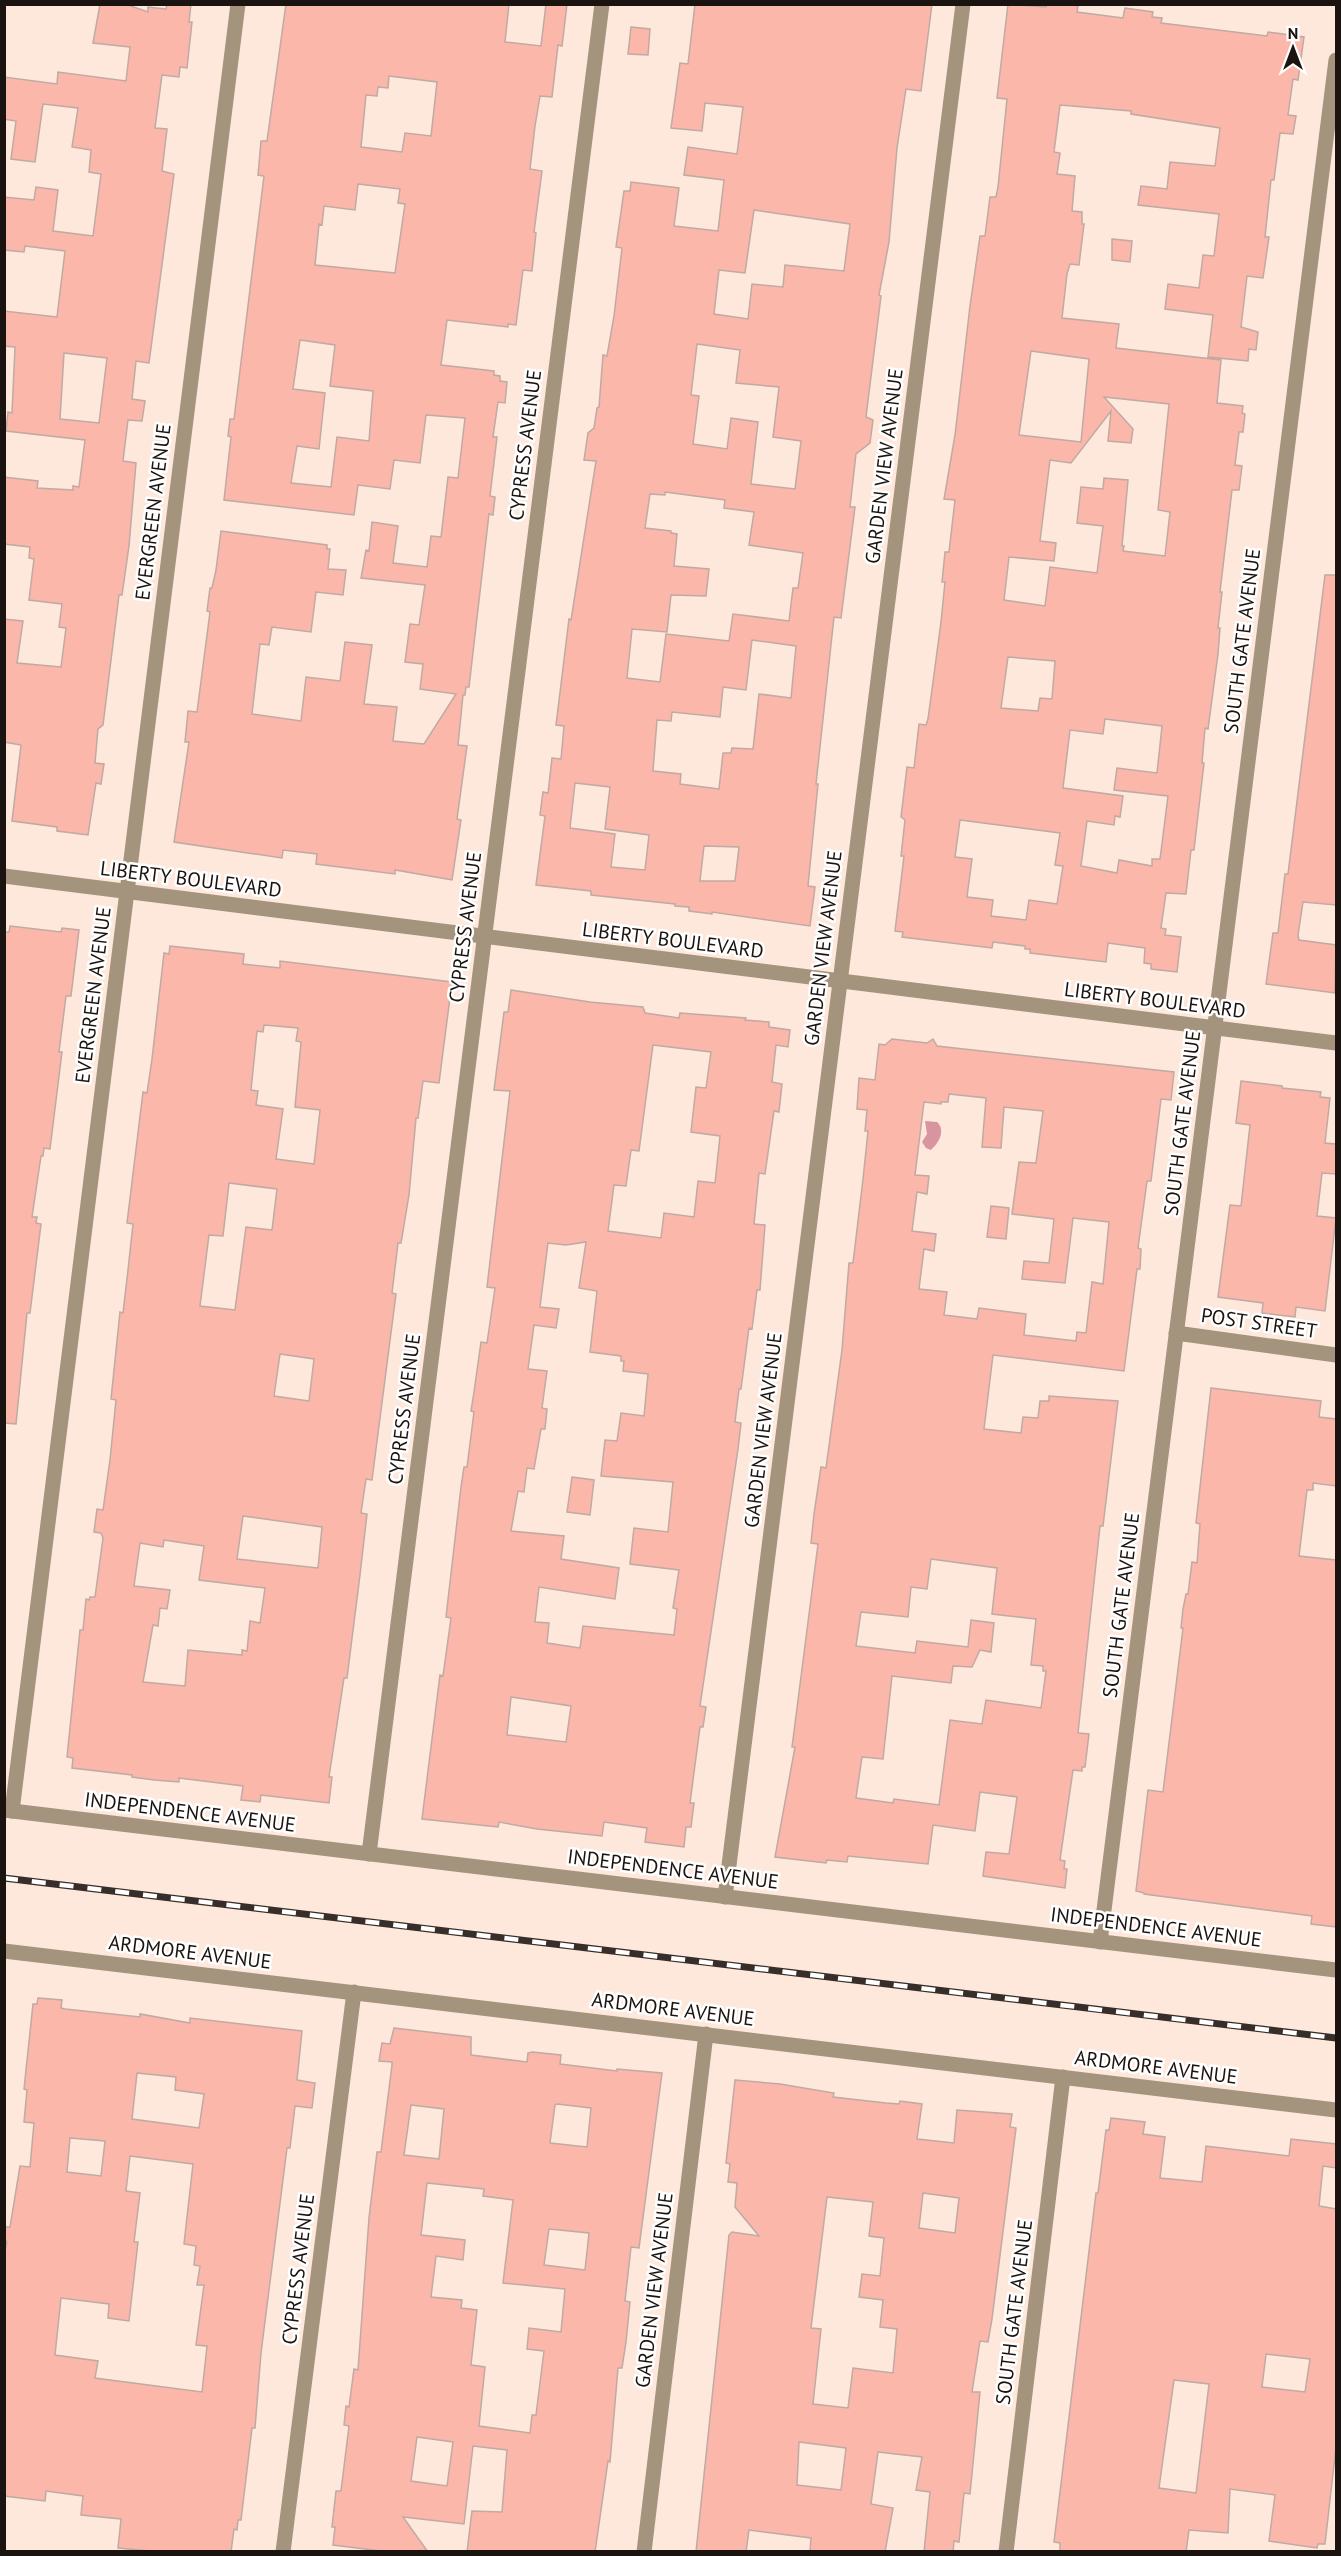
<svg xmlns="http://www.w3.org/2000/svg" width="1341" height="2556" viewBox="0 0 1341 2556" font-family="'PT Sans',sans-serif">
<rect width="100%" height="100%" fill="#fde8db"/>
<path fill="#d9959f" d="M925 1121 937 1122C946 1130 939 1143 931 1150L926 1148 922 1142 927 1134Z"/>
<g fill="#fbb7aa" stroke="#c1a9a4" stroke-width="1.5" fill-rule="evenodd">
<path d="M100 4H125L148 12V7L166 9 167 4H191L189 22H192L187 68 180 67 179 77 162 75 155 128 167 129 162 171 174 174 149 363 136 361 132 399 145 401 142 421 128 420 123 461 136 463 129 546 122 595H119L103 725 98 729 95 763 104 764 101 784 96 783 88 835 57 831V827L12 821 21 745 4 742V619L23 621 17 663 61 667 66 628 59 627 62 604 29 600 34 559 29 558 30 547 4 544V477L38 481 37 488 73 490V486L79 487 85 440 6 431 8 412 12 413 15 347 4 346V311L57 317 65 251 25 246 24 252 4 250V197L34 200 36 187 58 190 53 231 93 236 101 174 89 172 91 150 72 147 78 108 43 104 35 162 11 159 16 121 4 119V77L57 84 58 72 126 81 130 47 93 43ZM64 353 107 358 99 423 60 419Z"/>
<path d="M286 4H509L505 42 541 46 546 4H567L562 46 558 45 552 97 540 96 535 126 530 169 542 171 534 232 536 233 532 271 523 270 516 325 508 324V327L447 320 441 365 494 371V375L500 376V381L507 382 505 403 498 402 493 437H497L490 496 495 497 493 515 489 514 469 687H466L465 695H463L458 745 467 746 457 819 461 820 452 880 395 870V874L316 864 317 854 283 850 282 858 174 842 189 742H185L188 711 197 712 210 612 207 611 210 588H212L216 570 221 531 327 545V549H330L328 569 346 570 343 595 316 592 311 632 272 627 269 645 260 644 252 714 301 721 306 677 340 681 345 642 372 645 364 704 397 707 393 741 424 744 456 694 420 689 423 664 405 662 410 624 419 625 425 585 361 578 366 550 369 551 372 522 398 526 393 563 427 567 431 536 441 537 448 477 458 478 465 418 426 415 420 463 394 460 390 489 358 485 354 515 224 500 231 437 228 436 230 419H234L264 176 258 175 261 141H267ZM389 76 437 82 431 136 405 133 402 152 361 147 366 95 377 96 378 87 388 88ZM358 184 400 189 398 203 405 204 395 273 315 265 319 224 322 225 324 206 355 210ZM300 340 335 345 330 386 373 391 369 441 337 437 331 487 291 483 297 446 319 449 325 393 293 389Z"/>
<path d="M695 4H932L921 91 906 89 897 148 889 242 879 295 881 296 866 417 873 420 870 443 856 454 850 507H855L841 618 834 617 816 784H818L808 886 815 887 810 926 712 912V914L689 911V907L675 906V904L591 895V891L536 885 545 816 540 815 543 792 548 793 552 758 561 759 564 726 556 725 569 619 571 620 596 461 584 460 588 433 594 428 597 408 599 407 603 355 607 356 614 316 622 248 616 247 624 191H630L631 182 679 188 674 226 718 231 724 180 684 175 688 147 737 154 743 107 705 103 702 131 671 128 680 63 688 64ZM754 210 850 224 844 271 785 265 783 287 752 284 748 319 714 314 719 270 745 273ZM697 344 740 350 736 383 779 387 773 437 801 441 795 489 751 484 758 422 731 418 727 449 693 444 699 396 691 395ZM665 492 725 500 724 508 754 512 749 545 803 553 798 588H793L789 621 733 614 729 641 666 634 660 682 627 678 632 629 667 632 671 595 706 596 709 569 674 566 677 534 671 533V531L645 528 650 494 665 495ZM752 640 796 646 791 698 759 694 753 749 732 748 731 753H723L719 789 680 784 681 774 653 771 657 720 671 721 672 712 720 717 723 687 746 690ZM575 783 610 787 605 829 649 835 645 870 611 867 615 834 570 828ZM704 846 739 847 735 881H700Z"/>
<path d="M1008 4 1046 7 1047 4H1066L1078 6 1077 12 1123 18 1125 8 1153 12 1152 17 1162 18 1161 23 1267 36 1268 32 1304 37 1298 80 1293 79 1288 115 1296 116 1293 134 1280 133 1274 180H1271L1265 237H1269L1263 278 1247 276 1241 327 1258 332 1256 350 1249 349 1248 361 1208 357 1213 315 1165 309 1168 284 1199 288 1203 255 1214 256 1219 214 1138 205 1141 186 1167 189 1170 162 1215 166 1220 128 1131 114V111L1060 105 1054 152 1060 153 1057 174 1075 176 1072 211 1082 212V224H1084L1079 265 1070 264 1067 274 1062 318 1119 324 1116 348 1221 360 1217 403 1243 406 1242 413 1245 414 1243 432H1239L1235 465 1242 466 1239 490H1232L1220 592H1222L1218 628H1220L1218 654 1208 729 1205 728 1202 763H1204L1194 850H1191L1186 894 1166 893 1161 928 1166 929 1165 935 1181 937 1177 972 1151 969V964L1144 963 1145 948 1108 943 1106 962 1030 953V949H1025V946L993 942 992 948 902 937 903 932 895 931 904 856H901L905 820 901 817 907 767 914 768 919 724 926 725 928 719 941 622 945 582H942L945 552H949L955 500 944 499 955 435 970 306 980 236H985L990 197H996L998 187 1007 99 997 98ZM1031 351 1089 359 1081 442 1019 435ZM1104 397 1169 404 1158 510 1170 512 1165 556 1123 551 1124 546H1122L1128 480 1104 478 1103 489 1081 487 1077 523 1103 526 1097 573 1050 567 1045 606 1004 600 1009 557 1054 561 1056 543 1040 541 1050 460 1071 463 1111 411 1108 441 1131 443 1133 429ZM1008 657 1055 661 1052 699 1040 698 1038 711 1001 708ZM1105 719 1162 726 1157 773 1117 768 1114 790 1168 796 1160 859H1152V866L1119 860 1117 873 1081 866 1087 821 1114 825 1115 816 1120 817 1123 796 1063 788 1070 730 1103 734ZM960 820 1060 833 1055 865 1063 866 1057 904 1029 900 1026 920 991 916 993 900 967 897 972 859 955 857Z"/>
<polygon points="631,27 650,29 648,55 628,54"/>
<polygon points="1112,239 1132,241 1130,262 1112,260"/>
<polygon points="1325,575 1336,575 1336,905 1303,902 1298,935 1299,940 1336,945 1335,993 1266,984 1273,933 1278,933 1285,874 1288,874"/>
<polygon points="10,926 61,932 62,928 79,930 71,996 66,996 59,1052 62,1052 50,1149 44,1148 43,1156 41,1156 32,1217 37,1217 36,1223 41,1224 30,1313 27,1313 16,1424 4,1423 4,932 9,932"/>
<path d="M170 946 244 954 243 964 280 968V961L452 982 439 1083 423 1081 418 1118H416L409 1195 401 1243H398L392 1293 396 1294 372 1480 366 1479 361 1513 367 1514 360 1575 347 1678H344L329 1777H332L329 1803 261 1795 260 1802 241 1800 243 1786 179 1778V1782L154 1780 132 1777V1775L72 1768 73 1758 67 1757 80 1630H83L86 1599 89 1600 90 1597H95L103 1538 101 1533 94 1532 97 1509 103 1510 110 1460 116 1400 111 1399 120 1312 123 1313 128 1270 133 1224 127 1223 143 1092 147 1093 152 1059 164 953 169 954ZM264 1025 298 1028 296 1041 301 1042 295 1107 320 1110 314 1164 276 1159 283 1109 256 1105 258 1091 251 1090 257 1031 263 1032ZM229 1183 277 1189 272 1230 246 1227 235 1310 200 1306 209 1235 223 1236ZM280 1354 314 1359 309 1401 274 1396ZM243 1516 322 1527 318 1568 237 1559ZM164 1540 204 1546 199 1580 265 1588 260 1623 250 1621 247 1651 242 1650V1655L188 1650 185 1686 143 1682 153 1625 158 1626 160 1608 167 1609 170 1590 134 1586 140 1543 163 1547Z"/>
<path d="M511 990 590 1002 643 1007 645 1013 679 1018 680 1013 746 1018 745 1020 769 1022V1027L790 1030 788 1047 776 1045 772 1082 782 1084 779 1112 774 1111 765 1174 759 1173 754 1224 765 1225 760 1290H757L752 1329 749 1328 741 1389H739L735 1422 741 1423 738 1449 700 1706 706 1707 703 1727H700L690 1803H694L691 1827H686L684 1847 645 1842 647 1828 604 1822 602 1836 537 1829 499 1822 498 1827 422 1819 440 1675 443 1676 451 1618 446 1617 461 1487 464 1467H467L474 1412 471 1411 474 1392 481 1342 487 1343 495 1288 487 1287 510 1091 494 1090 504 1012H508ZM653 1045 711 1052 706 1088 696 1087 691 1132 720 1136 715 1183 698 1181 694 1217 664 1213 661 1238 608 1231 614 1185 626 1186 631 1150 639 1151ZM586 1242 579 1288 597 1291 590 1352 621 1356V1361H624L623 1371 648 1374 644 1416 621 1413 617 1441 605 1440 601 1476 673 1482 668 1532 634 1528 630 1564 679 1570 673 1608 677 1609 674 1635 583 1626 580 1648 547 1643 549 1623 535 1622 539 1587 615 1599 619 1568 561 1559 564 1536 511 1531 518 1491 524 1492 527 1468 534 1469 541 1429H545L547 1409 542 1408 547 1371 528 1369 534 1325 556 1328 559 1309 540 1307 548 1243 566 1245ZM511 1697 571 1706 566 1742 507 1735Z"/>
<path d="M892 1039 927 1043 933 1039 937 1046 1174 1072 1171 1100 1161 1099 1151 1181H1147L1138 1248 1141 1249 1140 1269H1137L1124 1371 993 1355 984 1429 1021 1433 1023 1417 1038 1418 1040 1401H1049V1396L1118 1401 1103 1526H1100L1078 1733 1089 1734 1085 1767H1082V1771L1073 1770 1060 1860 1065 1861 1064 1869H1067L1065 1888 983 1876 986 1852 1009 1854 1017 1797 980 1792 975 1831 933 1825 928 1864 848 1856 847 1862 827 1860 826 1863 775 1857 795 1747H792L818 1544 811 1543 814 1514 821 1467 826 1468 842 1350 849 1263H853L863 1179 868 1131H865L867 1110 857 1109 859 1078 875 1080 879 1044 885 1045ZM949 1094 986 1098 982 1147 1001 1148 1004 1107 1043 1111 1036 1163 1019 1162 1012 1214 1054 1219 1049 1263 1024 1261 1022 1279 1065 1283 1073 1218 1109 1222 1103 1284 1092 1282 1086 1333 1077 1332 1076 1341 1024 1335 1026 1314 979 1308 977 1319 944 1315 947 1292 919 1289 924 1249 934 1251 936 1234 912 1231 917 1192 927 1194 929 1176 915 1175 924 1102 941 1104V1102H948ZM931 1559 997 1568 992 1614 1036 1619 1031 1665 1043 1666V1671H1046L1041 1708 986 1700 982 1724 950 1720 939 1805 894 1799 893 1803 856 1798 862 1757 883 1759 892 1676 951 1683 953 1666 972 1667 980 1650 991 1652 994 1623 971 1620 968 1647 917 1641 915 1653 856 1646 861 1612 908 1617 911 1587 927 1589Z"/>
<polygon points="1241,1081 1282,1086 1282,1088 1321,1092 1320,1097 1330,1098 1325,1143 1336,1144 1336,1174 1322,1173 1317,1216 1336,1218 1325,1311 1296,1307 1295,1317 1262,1313 1263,1303 1218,1297 1230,1205 1241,1206 1250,1125 1236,1123"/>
<polygon points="991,1206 1009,1208 1006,1239 987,1237"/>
<polygon points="1211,1388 1321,1401 1319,1417 1336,1419 1336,1486 1313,1483 1313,1490 1307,1490 1299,1556 1336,1560 1336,1927 1311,1924 1312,1916 1144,1894 1144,1893 1136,1891 1148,1790 1163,1792 1183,1628 1181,1628 1183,1609 1186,1594 1188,1594 1192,1562 1197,1563 1200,1524 1196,1523"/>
<polygon points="572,1477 594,1480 590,1515 567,1512"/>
<path d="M38 1998 62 2000 61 2008 65 2009 140 2017V2014L190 2023V2018L302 2031 297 2080 315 2083 312 2108 295 2106 290 2148H287L261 2353 255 2428H252L241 2520H238L237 2530 234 2529 231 2552H161L118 2548 121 2519 81 2515 83 2496 46 2491 45 2501 4 2496V2256L7 2242 4 2239V2227H10L20 2166 30 2167 34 2123 24 2122 27 2090 24 2089 33 2004H37ZM137 2073 176 2077 175 2090 204 2094 199 2128 132 2119ZM70 2138 105 2141 101 2176 67 2172ZM130 2156 193 2164 184 2244 196 2246 194 2265 200 2266 197 2285H204L196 2345 207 2346 202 2392 95 2378 98 2361 55 2355 61 2298 109 2304 108 2318 129 2321 138 2242H134L140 2193 126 2191Z"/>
<path d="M394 2028 471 2037V2055L527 2062 528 2053 532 2052 561 2055 560 2064 617 2071V2069L662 2073 639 2248 631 2247 625 2301 630 2302 626 2342 622 2368H618L610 2462 608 2461 595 2552H467L472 2511 502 2512 507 2450 473 2446 464 2524 403 2517 428 2552H389L333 2545 335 2527H332L336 2491H341L349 2426 344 2425 346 2406 349 2407 354 2369 358 2370 369 2218 377 2152H381L392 2065V2062L379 2061 382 2043 390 2044ZM557 2104 591 2108 587 2147 550 2143 555 2105ZM411 2105 444 2109 439 2159 404 2155ZM427 2183 484 2189 483 2196 513 2200 503 2283 565 2289 561 2332 529 2328 527 2349 544 2351 536 2415H532L530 2433 479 2426 485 2367 471 2365 477 2310 461 2308 462 2300 431 2297 436 2256 463 2260 465 2240 421 2235ZM549 2229 589 2233 585 2270 544 2265ZM417 2437 453 2442 447 2486 411 2481Z"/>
<path d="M735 2080 780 2084 834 2093 833 2097 886 2103 899 2104 900 2101 922 2104 917 2139 954 2143 957 2110 1012 2114 1010 2127 1016 2128 992 2319 988 2342 980 2341 972 2392H980L970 2494 964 2493 959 2542 954 2541 953 2552H924L930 2492 916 2490 922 2457 878 2452 871 2504 893 2508 885 2552H810L811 2538 749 2530 746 2552H696L729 2235 732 2232 759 2236 735 2207 737 2183 728 2182 730 2164 726 2163ZM923 2193 959 2198 955 2233 919 2228ZM827 2197 873 2202 869 2236 884 2238 880 2276 862 2274 859 2297 883 2300 880 2327 897 2329 893 2373 853 2368 848 2408 813 2404 821 2329 811 2328ZM799 2442 846 2448 841 2490 797 2485Z"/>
<path d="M1111 2118 1145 2122 1143 2134 1165 2137 1160 2178 1202 2182 1206 2146 1289 2156 1291 2139 1336 2144V2168L1323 2166 1319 2206 1336 2209V2447L1325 2544H1318L1317 2548 1269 2541 1275 2495 1230 2489 1228 2533 1189 2530 1186 2552H1060V2543L1054 2542 1096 2193H1098L1106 2130H1109ZM1266 2354 1310 2359 1305 2392 1262 2387ZM1174 2380 1209 2384 1196 2493 1159 2488Z"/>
</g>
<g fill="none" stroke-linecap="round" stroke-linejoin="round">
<g stroke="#a4937d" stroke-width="15">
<polyline points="1176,1333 1336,1355"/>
<polyline points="12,1811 238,4"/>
<polyline points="369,1854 602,4"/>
<polyline points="725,1897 963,4"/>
<polyline points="1100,1942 1336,60"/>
<polyline points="283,2552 354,1992"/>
<polyline points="644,2552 706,2034"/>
<polyline points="1006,2552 1063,2077"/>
</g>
<g stroke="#a4937d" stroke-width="15">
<polyline points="4,876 1336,1043"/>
<polyline points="4,1810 1336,1970"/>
<polyline points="4,1951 1336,2110"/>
</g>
<defs>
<polyline id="rail" points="4,1878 1336,2038"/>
</defs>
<use href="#rail" stroke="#372e29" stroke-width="7"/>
<use href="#rail" stroke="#fff" stroke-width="4.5" stroke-dasharray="14" stroke-linecap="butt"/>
</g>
<g text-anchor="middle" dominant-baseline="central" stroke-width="5" stroke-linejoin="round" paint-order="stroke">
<g font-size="20" fill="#1a130f" stroke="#fff">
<text transform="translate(525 445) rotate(-83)">CYPRESS AVENUE</text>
<text transform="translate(884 466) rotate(-83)">GARDEN VIEW AVENUE</text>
<text transform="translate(153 512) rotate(-83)">EVERGREEN AVENUE</text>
<text transform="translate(1242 641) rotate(-83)">SOUTH GATE AVENUE</text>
<text transform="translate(191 879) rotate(7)">LIBERTY BOULEVARD</text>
<text transform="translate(465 927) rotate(-83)">CYPRESS AVENUE</text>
<text transform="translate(673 940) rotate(7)">LIBERTY BOULEVARD</text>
<text transform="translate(823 948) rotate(-83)">GARDEN VIEW AVENUE</text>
<text transform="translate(93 995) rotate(-83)">EVERGREEN AVENUE</text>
<text transform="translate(1155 1000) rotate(7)">LIBERTY BOULEVARD</text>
<text transform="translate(1182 1123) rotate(-83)">SOUTH GATE AVENUE</text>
<text transform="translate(1259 1323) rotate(8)">POST STREET</text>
<text transform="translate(404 1409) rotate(-83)">CYPRESS AVENUE</text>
<text transform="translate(763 1430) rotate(-83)">GARDEN VIEW AVENUE</text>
<text transform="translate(1121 1605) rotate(-83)">SOUTH GATE AVENUE</text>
<text transform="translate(190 1812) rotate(7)">INDEPENDENCE AVENUE</text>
<text transform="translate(673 1869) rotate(7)">INDEPENDENCE AVENUE</text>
<text transform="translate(1156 1927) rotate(7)">INDEPENDENCE AVENUE</text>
<text transform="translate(190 1952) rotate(7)">ARDMORE AVENUE</text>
<text transform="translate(673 2009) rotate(7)">ARDMORE AVENUE</text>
<text transform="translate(1156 2067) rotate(7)">ARDMORE AVENUE</text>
<text transform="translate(298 2269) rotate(-83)">CYPRESS AVENUE</text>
<text transform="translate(654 2290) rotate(-83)">GARDEN VIEW AVENUE</text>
<text transform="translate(1014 2312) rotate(-83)">SOUTH GATE AVENUE</text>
</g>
</g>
<rect width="1341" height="2556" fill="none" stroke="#1a130f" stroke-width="12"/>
<g transform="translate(1293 48)" stroke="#ffffff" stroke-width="4.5" paint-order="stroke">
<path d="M0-4.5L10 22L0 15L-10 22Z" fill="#1a130f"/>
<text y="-9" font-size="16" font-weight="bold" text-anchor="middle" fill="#1a130f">N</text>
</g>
</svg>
